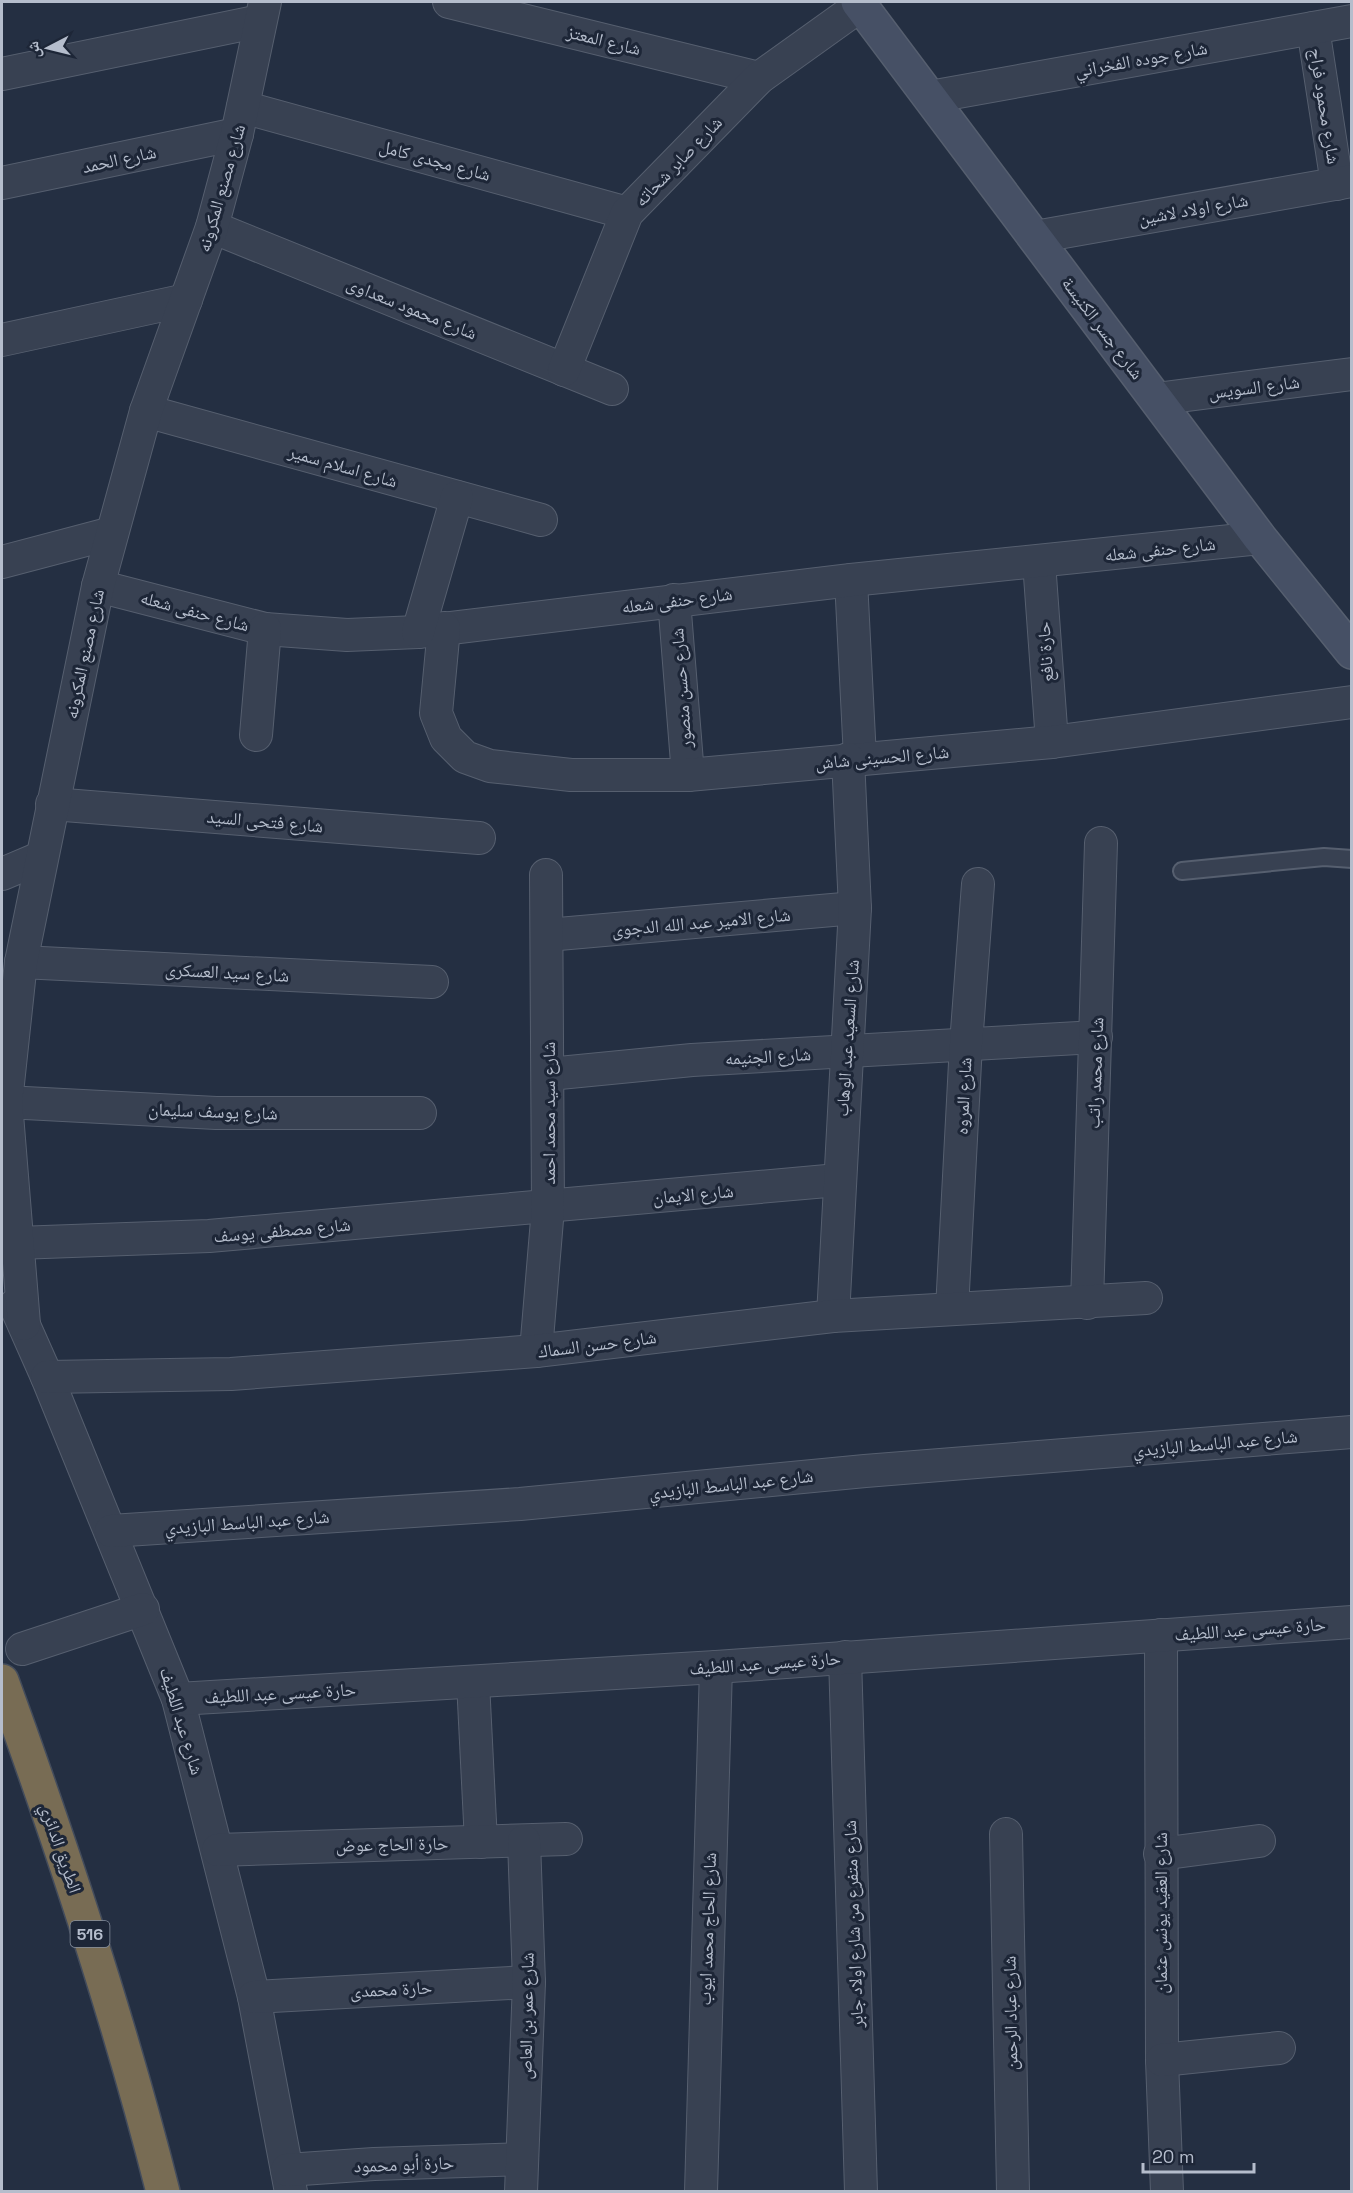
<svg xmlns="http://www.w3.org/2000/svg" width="1353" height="2193" viewBox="0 0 1353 2193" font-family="'Space Grotesk','Noto Naskh Arabic',sans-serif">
<rect width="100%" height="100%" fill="#242f42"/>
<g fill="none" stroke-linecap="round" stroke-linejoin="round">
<defs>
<polyline id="service" points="1182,871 1324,857 1352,859"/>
<g id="minor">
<polyline points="449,2 759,78"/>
<polyline points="1313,28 1337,184"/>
<polyline points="2,74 260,21"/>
<polyline points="930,97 1352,21"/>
<polyline points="243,107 627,213"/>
<polyline points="2,183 237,134"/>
<polyline points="212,227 612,389"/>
<polyline points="1035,237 1352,181"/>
<polyline points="2,340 186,300"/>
<polyline points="564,370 627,213 759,78 861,5"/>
<polyline points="1156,399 1352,374"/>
<polyline points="146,411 541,520"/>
<polyline points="2,562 112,533"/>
<polyline points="1039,562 1052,742"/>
<polyline points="851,580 860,758"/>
<polyline points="98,586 265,629 347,635 418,632 851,580 1260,538"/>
<polyline points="674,600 688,775"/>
<polyline points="444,628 436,713 446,738 465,757 490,766 571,775 688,775 1052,742 1352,702"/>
<polyline points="418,632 457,497"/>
<polyline points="256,735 265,629"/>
<polyline points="52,804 479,838"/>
<polyline points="2,874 40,858"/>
<polyline points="547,935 855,908"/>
<polyline points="21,962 432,982"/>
<polyline points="549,1074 692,1060 1096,1037"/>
<polyline points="6,1102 216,1113 420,1113"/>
<polyline points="17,1243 209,1236 838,1180"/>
<polyline points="1087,1303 1101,843"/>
<polyline points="15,1305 47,1377 178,1699 254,1997 291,2192"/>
<polyline points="952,1309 966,1044 978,884"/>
<polyline points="833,1316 855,908 848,759"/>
<polyline points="24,1324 6,1102 21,962 98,586 146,411 212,227 237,134 265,2"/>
<polyline points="536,1351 548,1208 546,875"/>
<polyline points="47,1377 231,1374 536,1351 833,1316 1146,1298"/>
<polyline points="111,1531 520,1504 865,1471 1352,1432"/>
<polyline points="1161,1635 1162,2060 1167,2192"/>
<polyline points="22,1649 143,1609"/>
<polyline points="845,1657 861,2192"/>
<polyline points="473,1682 481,1842"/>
<polyline points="178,1699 716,1667 1352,1622"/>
<polyline points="1006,1834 1013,2192"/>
<polyline points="218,1850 566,1839"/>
<polyline points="1160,1854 1259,1841"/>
<polyline points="254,1997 529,1982"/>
<polyline points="1162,2060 1279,2048"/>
<polyline points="287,2170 374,2164 522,2159"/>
<polyline points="521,2192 529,1982 524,1841"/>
<polyline points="701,2192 716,1667"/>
</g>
<polyline id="secondary" points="858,2 1260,538 1352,652"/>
<path id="motorway" d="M2 1681C63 1849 119 2018 163 2192"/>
</defs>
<use href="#service" stroke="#565f6f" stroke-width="20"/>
<use href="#minor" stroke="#565f6f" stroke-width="34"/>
<use href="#secondary" stroke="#565f6f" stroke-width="36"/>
<use href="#motorway" stroke="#434c5c" stroke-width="36"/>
<use href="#service" stroke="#384152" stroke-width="16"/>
<use href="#minor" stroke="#384152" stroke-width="32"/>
<use href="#secondary" stroke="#465065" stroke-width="33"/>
<use href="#motorway" stroke="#786c54" stroke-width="33"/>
</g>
<g text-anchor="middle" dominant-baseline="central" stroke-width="6" stroke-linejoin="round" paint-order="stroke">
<rect fill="#1d2637" stroke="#87909f" stroke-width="1.5" x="70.5" y="1921" width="39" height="26" rx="4.5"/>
<g font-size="16" font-weight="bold" fill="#b5bdcc">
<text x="90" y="1934">516</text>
</g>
<g font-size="18" fill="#b5bdcc" stroke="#1d2637">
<text transform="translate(604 40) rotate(14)">شارع المعتز</text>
<text transform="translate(1141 59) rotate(-10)">شارع جوده الفخراني</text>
<text transform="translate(1325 106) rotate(81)">شارع محمود فراج</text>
<text transform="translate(119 159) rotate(-12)">شارع الحمد</text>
<text transform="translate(435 160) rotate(15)">شارع مجدى كامل</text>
<text transform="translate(678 161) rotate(-46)">شارع صابر شحاته</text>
<text transform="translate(221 188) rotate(-74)">شارع مصنع المكرونه</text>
<text transform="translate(1193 209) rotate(-10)">شارع اولاد لاشين</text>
<text transform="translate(412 308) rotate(22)">شارع محمود سعداوى</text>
<text transform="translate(1103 328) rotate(53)">شارع جسر الكنيسة</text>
<text transform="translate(1254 387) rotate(-7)">شارع السويس</text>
<text transform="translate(343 466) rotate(16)">شارع اسلام سمير</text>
<text transform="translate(1160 549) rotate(-6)">شارع حنفى شعله</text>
<text transform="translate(677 600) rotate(-7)">شارع حنفى شعله</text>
<text transform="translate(195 611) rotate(15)">شارع حنفى شعله</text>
<text transform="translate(1045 652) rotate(-94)">حارة نافع</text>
<text transform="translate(84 654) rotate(-78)">شارع مصنع المكرونه</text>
<text transform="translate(681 688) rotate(-94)">شارع حسن منصور</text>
<text transform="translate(882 757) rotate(-5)">شارع الحسينى شاش</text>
<text transform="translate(265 821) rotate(5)">شارع فتحى السيد</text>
<text transform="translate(701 922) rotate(-5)">شارع الامير عبد الله الدجوى</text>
<text transform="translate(227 972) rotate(3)">شارع سيد العسكرى</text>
<text transform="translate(847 1038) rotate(-86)">شارع السعيد عبد الوهاب</text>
<text transform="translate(768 1056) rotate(-3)">شارع الجنيمه</text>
<text transform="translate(1095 1073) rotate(-88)">شارع محمد راتب</text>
<text transform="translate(963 1096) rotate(-87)">شارع المروه</text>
<text transform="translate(213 1111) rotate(2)">شارع يوسف سليمان</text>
<text transform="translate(548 1113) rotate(-90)">شارع سيد محمد احمد</text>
<text transform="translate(693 1194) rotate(-5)">شارع الايمان</text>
<text transform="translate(282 1230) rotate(-5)">شارع مصطفى يوسف</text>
<text transform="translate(597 1344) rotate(-7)">شارع حسن السماك</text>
<text transform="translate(1215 1443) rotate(-5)">شارع عبد الباسط البازيدي</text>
<text transform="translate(731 1484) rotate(-6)">شارع عبد الباسط البازيدي</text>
<text transform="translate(247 1522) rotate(-4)">شارع عبد الباسط البازيدي</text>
<text transform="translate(1250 1629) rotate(-4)">حارة عيسى عبد اللطيف</text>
<text transform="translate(765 1663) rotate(-4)">حارة عيسى عبد اللطيف</text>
<text transform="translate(280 1693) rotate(-3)">حارة عيسى عبد اللطيف</text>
<text transform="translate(182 1721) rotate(73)">شارع عبد اللطيف</text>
<text transform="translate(392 1844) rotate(-1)">حارة الحاج عوض</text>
<text transform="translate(61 1848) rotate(71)">الطريق الدائري</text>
<text transform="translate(1160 1913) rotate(-90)">شارع العقيد يونس عثمان</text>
<text transform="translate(853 1924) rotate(-92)">شارع متفرع من شارع اولاد جابر</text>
<text transform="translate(707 1929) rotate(-88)">شارع الحاج محمد ايوب</text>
<text transform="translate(391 1989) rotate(-3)">حارة محمدى</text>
<text transform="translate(1010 2013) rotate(-91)">شارع عباد الرحمن</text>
<text transform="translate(526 2016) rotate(-89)">شارع عمر بن العاص</text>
<text transform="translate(404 2164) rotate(-2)">حارة أبو محمود</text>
</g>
</g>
<rect width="1353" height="2193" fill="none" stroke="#b5bdcc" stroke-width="6"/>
<g transform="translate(48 48) rotate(263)" stroke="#1d2637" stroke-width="4.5" paint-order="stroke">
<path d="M0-4.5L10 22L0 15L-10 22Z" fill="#b5bdcc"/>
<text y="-9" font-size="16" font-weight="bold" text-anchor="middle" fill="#b5bdcc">ش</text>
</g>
<path d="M1143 2163v9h111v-9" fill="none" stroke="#b5bdcc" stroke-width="3"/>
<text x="1152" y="2163" font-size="18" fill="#b5bdcc" stroke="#1d2637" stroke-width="4.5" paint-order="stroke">20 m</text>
</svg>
